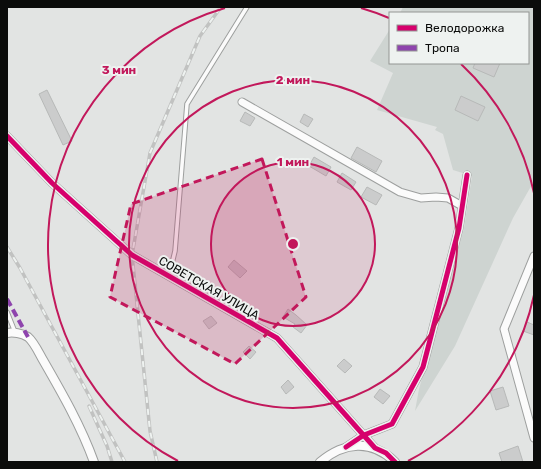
<svg xmlns="http://www.w3.org/2000/svg" width="541" height="469" viewBox="0 0 541 469" font-family="Rubik,sans-serif">
<rect width="100%" height="100%" fill="#e2e4e3"/>
<polygon fill="#ced4d1" points="403,7 534,7 534,181 513,218 455,346 415,411 419,389 464,228 472,176 453,170 443,134 435,130 437,127 377,110 393,73 370,61 390,29 390,63 528,63 528,13 400,13"/>
<g fill="#cbcccc" stroke="#b7b9b8">
<polygon points="475,63 500,63 494,77 473,68"/>
<polygon points="47,90 72,141 63,145 39,94"/>
<polygon points="461,96 485,107 478,121 455,110"/>
<polygon points="245,112 255,118 250,126 240,121"/>
<polygon points="304,114 313,119 308,127 300,122"/>
<polygon points="357,147 382,161 376,172 351,158"/>
<polygon points="314,157 331,167 326,176 309,166"/>
<polygon points="342,173 356,182 351,190 337,182"/>
<polygon points="367,187 382,195 376,205 361,197"/>
<polygon points="234,260 247,271 240,278 228,267"/>
<polygon points="288,309 296,315 307,325 301,333 293,327 295,324 283,317"/>
<polygon points="211,316 217,323 209,329 203,321"/>
<polygon points="527,322 534,325 534,335 523,331"/>
<polygon points="249,346 256,352 250,359 243,352"/>
<polygon points="344,359 352,366 345,373 337,366"/>
<polygon points="288,380 294,387 286,394 281,387"/>
<polygon points="503,387 509,406 496,410 490,391"/>
<polygon points="380,389 390,396 383,404 374,397"/>
<polygon points="518,446 523,462 502,462 499,453"/>
</g>
<g fill="none" stroke-linecap="round" stroke-linejoin="round">
<defs>
<g id="service">
<polyline points="169,276 175,251 187,104 247,7"/>
<polyline points="7,312 15,332"/>
</g>
<g id="minor">
<polyline points="242,102 400,192 421,198 436,197 448,198 462,206"/>
<polyline points="7,136 52,183 132,255 277,338 375,448"/>
<polyline points="534,256 504,329 534,438"/>
<polyline points="346,447 364,435 392,424 423,367 459,228 467,175"/>
</g>
<g id="tertiary">
<path d="M7 333C13 332 22 333 28 337 34 342 39 353 43 360 62 393 81 426 94 462"/>
<path d="M320 462C344 442 371 439 395 462"/>
</g>
</defs>
<use href="#service" stroke="#9d9f9e" stroke-width="5.5"/>
<use href="#minor" stroke="#9d9f9e" stroke-width="9"/>
<use href="#tertiary" stroke="#9d9f9e" stroke-width="10"/>
<use href="#service" stroke="#fbfbfb" stroke-width="3.5"/>
<use href="#minor" stroke="#fbfbfb" stroke-width="7"/>
<use href="#tertiary" stroke="#fbfbfb" stroke-width="8"/>
<defs>
<g id="rail">
<polyline points="7,247 20,268 125,462"/>
<polyline points="89,406 107,446 112,462"/>
<polyline points="157,462 150,431 132,255 150,153 200,36 221,7"/>
</g>
</defs>
<use href="#rail" stroke="#c1c2c1" stroke-width="3.5"/>
<use href="#rail" stroke="#eef2f0" stroke-width="2" stroke-dasharray="6" stroke-linecap="butt"/>
<polyline stroke="#8e44ad" stroke-width="4" stroke-dasharray="8 4" stroke-linecap="butt" points="7,299 28,337"/>
<defs>
<g id="cycleway">
<polyline points="7,136 52,183 132,255 277,338 375,448 386,453 395,462"/>
<polyline points="346,447 364,435 392,424 423,367 459,228 467,175"/>
</g>
</defs>
<use href="#cycleway" stroke="#eef2f0" stroke-width="8"/>
<use href="#cycleway" stroke="#d6006c" stroke-width="5"/>
</g>
<path fill="#c2185b" fill-opacity="0.2" stroke="#c2185b" stroke-width="3" stroke-dasharray="8 5" stroke-linejoin="round" d="M262 159 306 297 235 364 110 297 131 204Z"/>
<circle cx="293" cy="244" r="82" fill="#c2185b" fill-opacity=".12"/>
<g fill="none" stroke="#c2185b" stroke-width="2">
<circle cx="293" cy="244" r="82"/>
<circle cx="293" cy="244" r="164"/>
<path d="M534 295A246 246 0 0 1 408 461M178 461A246 246 0 0 1 225 8M361 8A246 246 0 0 1 389 18M461 64A246 246 0 0 1 534 193"/>
</g>
<g text-anchor="middle" dominant-baseline="central" stroke-width="4" stroke-linejoin="round" paint-order="stroke">
<g font-size="12" fill="#0b0c0b" stroke="#eef2f0">
<text transform="translate(209 288) rotate(30)">СОВЕТСКАЯ УЛИЦА</text>
</g>
</g>
<circle cx="293" cy="244" r="6" fill="#c2185b" stroke="#eef2f0" stroke-width="2"/>
<g font-size="12" text-anchor="middle" font-weight="bold" fill="#c2185b" stroke="#eef2f0" stroke-width="4" stroke-linejoin="round" paint-order="stroke">
<text x="119" y="74">3 мин</text>
<text x="293" y="84">2 мин</text>
<text x="293" y="166">1 мин</text>
</g>
<rect width="541" height="469" fill="none" stroke="#0b0c0b" stroke-width="16"/>
<rect x="389" y="12" width="140" height="52" fill="#eef2f0" stroke="#939694"/>
<rect x="397" y="25" width="20" height="6" fill="#d6006c" stroke="#939694"/>
<text x="425" y="32" font-size="12" fill="#0b0c0b">Велодорожка</text>
<rect x="397" y="45" width="20" height="6" fill="#8e44ad" stroke="#939694"/>
<text x="425" y="52" font-size="12" fill="#0b0c0b">Тропа</text>
</svg>
